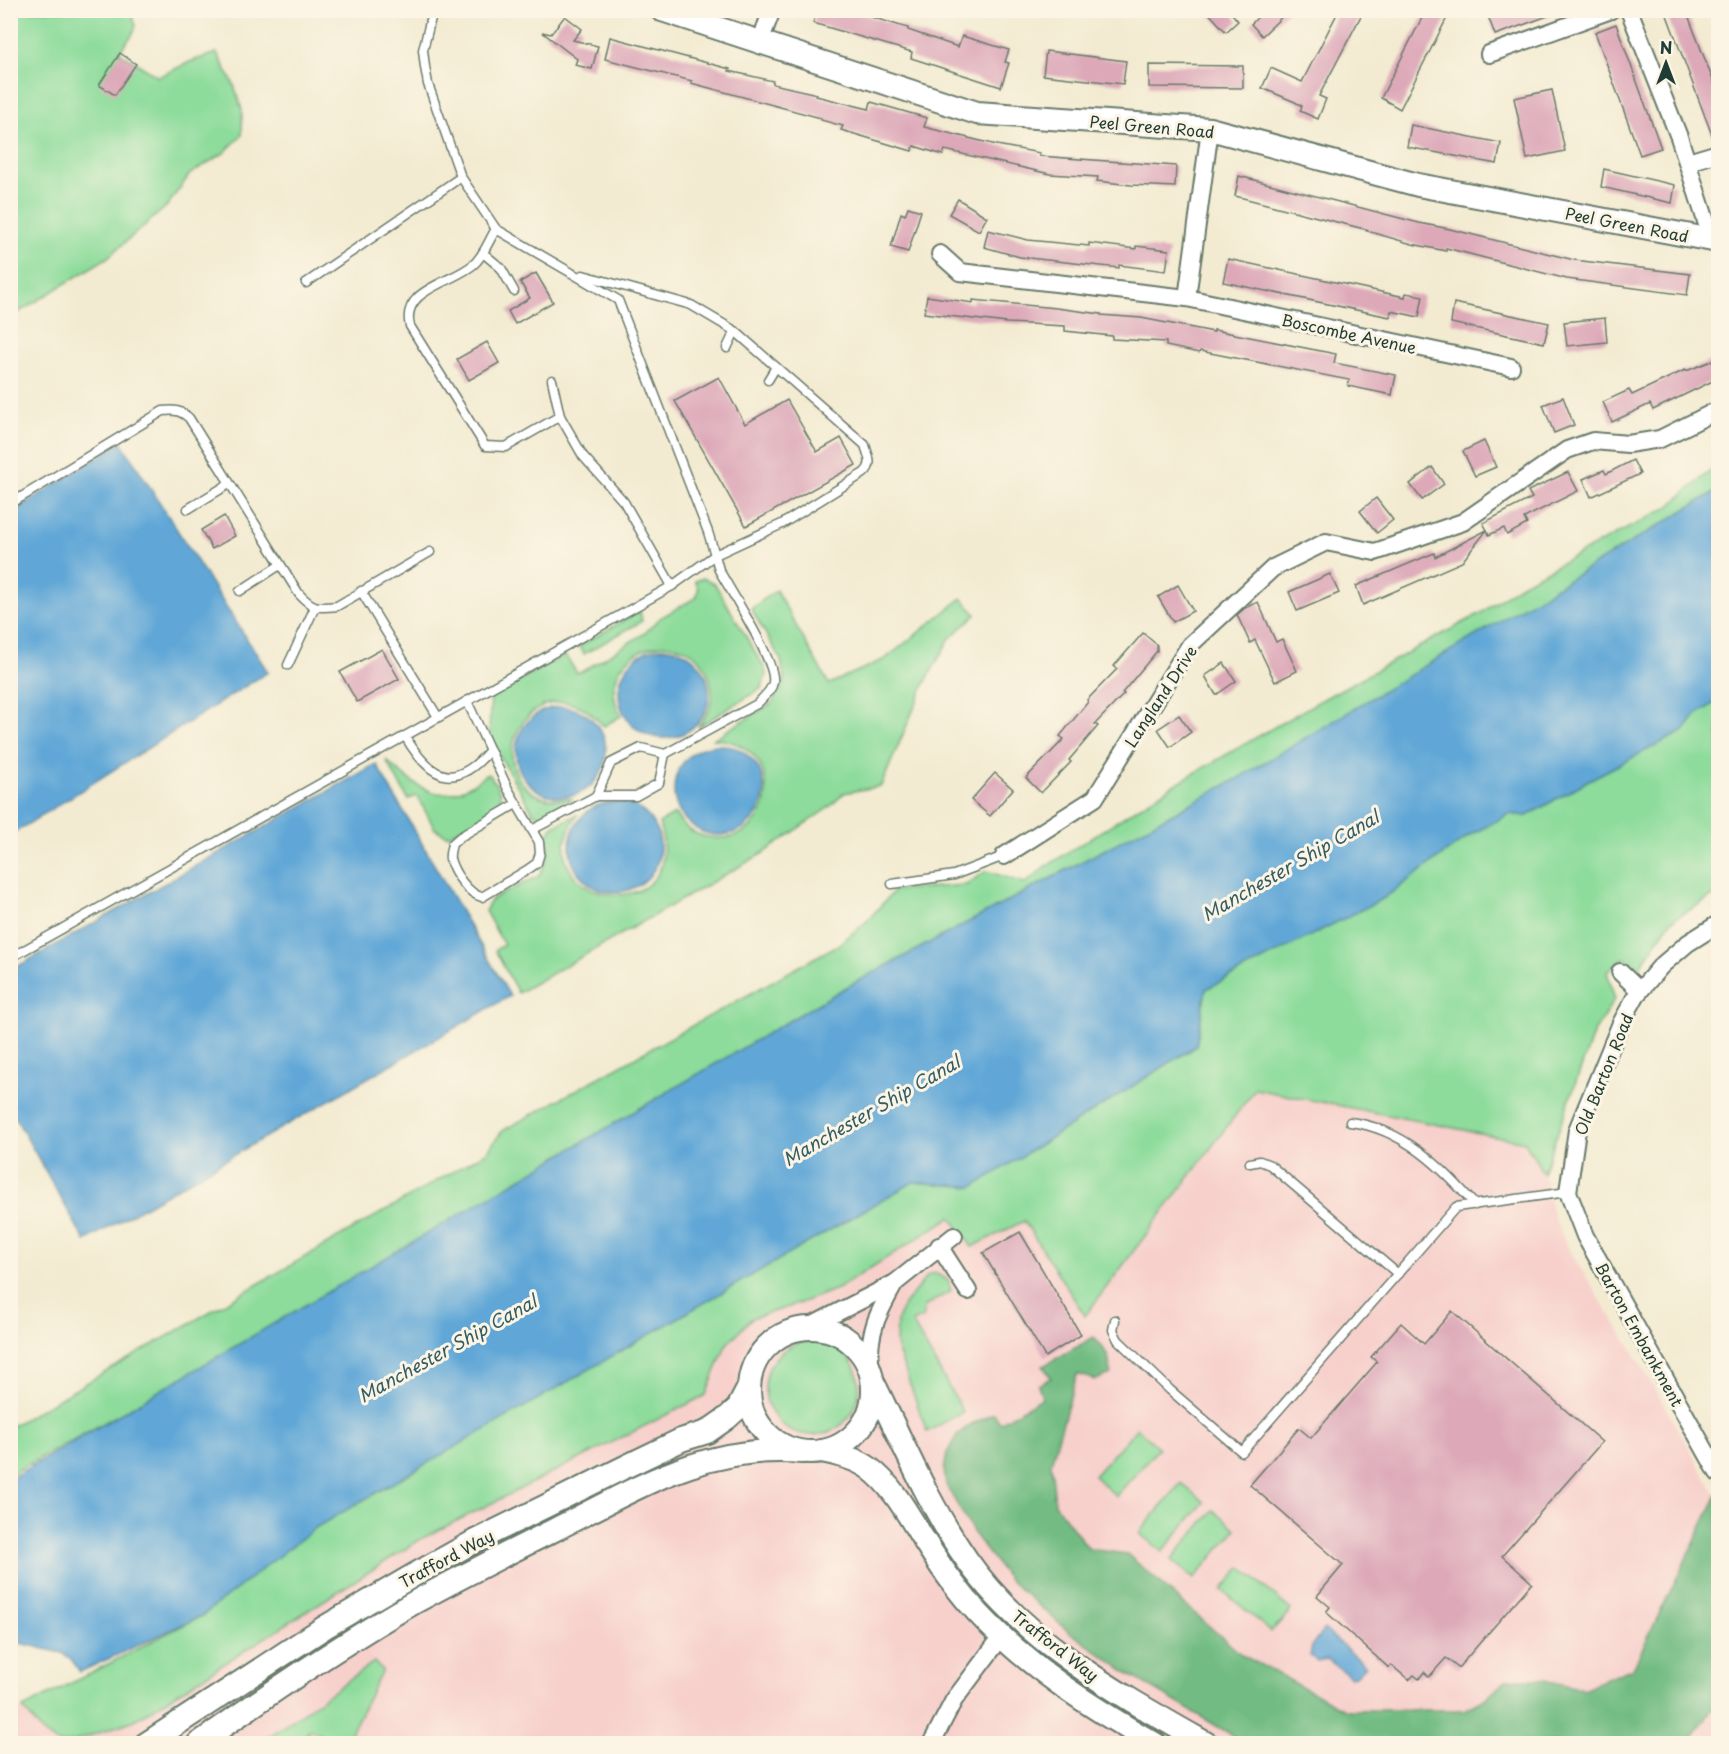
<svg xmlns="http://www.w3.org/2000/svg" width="1729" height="1754" viewBox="0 0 1729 1754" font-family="'Playpen Sans',sans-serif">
<rect width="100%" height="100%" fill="#fcf5e5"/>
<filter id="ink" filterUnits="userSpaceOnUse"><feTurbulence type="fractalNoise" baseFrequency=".0167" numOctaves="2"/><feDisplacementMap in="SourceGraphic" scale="12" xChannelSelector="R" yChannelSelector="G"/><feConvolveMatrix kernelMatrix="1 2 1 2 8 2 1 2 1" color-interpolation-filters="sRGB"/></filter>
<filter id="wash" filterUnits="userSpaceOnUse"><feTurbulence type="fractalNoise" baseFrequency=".008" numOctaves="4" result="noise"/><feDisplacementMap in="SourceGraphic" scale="24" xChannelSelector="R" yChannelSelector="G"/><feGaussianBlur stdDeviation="1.35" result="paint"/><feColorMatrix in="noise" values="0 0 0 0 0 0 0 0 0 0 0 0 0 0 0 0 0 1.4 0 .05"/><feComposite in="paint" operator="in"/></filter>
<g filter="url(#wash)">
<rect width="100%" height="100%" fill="#f3ebd1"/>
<polygon fill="#f7d0cc" points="1384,898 1543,1173 1554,1218 1571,1253 1636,1356 1718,1499 1718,1743 11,1744 11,1714 203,1615 315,1528 913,1182"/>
<g fill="#8ddc9b" stroke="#568c68" stroke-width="1.5">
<polygon points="11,11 131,11 136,26 132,35 119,52 158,77 192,61 217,53 234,85 242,110 242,135 224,153 190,174 167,206 107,258 11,317"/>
<polygon points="1718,464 1718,490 1237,779 843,989 127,1410 11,1474 10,1427 487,1152 502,1131 838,945 866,922 895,890 966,885 986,871 1025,883 1045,867 1172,786 1316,703 1481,613 1523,583 1667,508"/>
<path d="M703 578 715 584 764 667 766 674 762 688 698 727C710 712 715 699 710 680 691 613 587 652 621 716L604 726C597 720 592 713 583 708 527 680 484 763 535 794 547 801 559 799 572 799 561 809 549 818 534 814L493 745 489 732 491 696 565 655 577 673 583 671 645 633 660 618 697 597 698 588 695 581Z"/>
<path d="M776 590 829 684 885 659 962 598 976 615 950 638 924 685 881 786 844 793 832 805 765 852 518 993 495 950 504 945 485 911 492 899 539 876 547 859 549 849 547 839 549 832 553 826 577 815C518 904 693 934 659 823L675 814C683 827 693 835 708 837 778 850 791 742 713 739L771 704 785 682 781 660 751 609Z"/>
<polygon points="640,611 642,621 584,654 579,646"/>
<polygon points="1718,701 1718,893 1671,921 1639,968 1624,958 1607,972 1615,999 1594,1032 1543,1173 1525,1142 1255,1089 1085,1316 1024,1221 972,1247 951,1217 839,1288 795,1305 752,1318 726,1345 706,1395 421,1539 135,1720 69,1743 57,1743 42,1732 23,1708 203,1615 315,1528 913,1182 973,1187 1196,1046 1206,989 1384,898 1470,835 1509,814 1527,816 1587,781 1684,731 1696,715"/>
<path d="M386 760C419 790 444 810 485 775L489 774C497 785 504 795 499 809L451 834 446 835 435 829 417 796 408 799Z"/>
<polygon points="935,1273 948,1280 951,1291 924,1307 923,1317 912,1322 963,1412 927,1432 896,1345 897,1320 904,1305 928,1275"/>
<circle cx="812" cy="1388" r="47"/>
<polygon points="1137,1428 1159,1448 1116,1496 1094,1476"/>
<polygon points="1181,1483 1204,1502 1162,1552 1139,1533"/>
<polygon points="1213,1510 1236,1529 1194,1579 1171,1560"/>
<polygon points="1241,1567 1291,1610 1271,1632 1222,1590"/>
<polygon points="374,1662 382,1670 346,1743 340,1743 309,1730 303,1743 260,1743"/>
</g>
<polygon fill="#72bc83" stroke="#487c5c" stroke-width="1.5" points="1094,1337 1108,1355 1111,1374 1096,1380 1077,1374 1051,1463 1055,1504 1089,1549 1127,1554 1242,1655 1346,1710 1464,1710 1488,1697 1507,1679 1541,1679 1583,1689 1633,1668 1717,1495 1718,1499 1718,1701 1693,1736 1684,1743 1249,1744 1237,1738 1132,1676 1068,1631 1009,1580 976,1537 946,1485 944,1470 947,1453 957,1435 970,1425 994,1413 1000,1423 1042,1398 1038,1385 1051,1378 1043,1366"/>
<g fill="#61a7d7" stroke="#407286" stroke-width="1.5">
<polygon points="121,442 268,672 11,835 11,513"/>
<polygon points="1718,490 1718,701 1696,715 1684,731 1587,781 1527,816 1509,814 1470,835 1384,898 1206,989 1196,1046 973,1187 913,1182 315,1528 203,1615 80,1672 71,1659 62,1653 11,1641 11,1478 843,989 1237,779"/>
<circle cx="664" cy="693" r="45"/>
<circle cx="561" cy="752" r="45"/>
<circle cx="719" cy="790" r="45"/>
<polygon points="376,764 510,996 85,1241 11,1110 11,970"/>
<circle cx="615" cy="847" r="45"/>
<polygon points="1324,1629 1366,1666 1356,1676 1351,1677 1327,1659 1317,1661 1310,1656 1312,1646"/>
</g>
<g id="blocks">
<g fill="#dda9b9">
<polygon points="817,10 848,10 908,28 908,30 958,47 962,36 1009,50 1005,62 1009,63 1001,87 911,58 912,52 813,23"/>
<polygon points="1206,10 1229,10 1238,21 1226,32"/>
<polygon points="1265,10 1289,10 1262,36 1251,24"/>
<polygon points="1339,10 1364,10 1319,96 1326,99 1318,119 1300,111 1302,106 1295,102 1262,88 1271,68 1302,82"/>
<polygon points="1426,10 1451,10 1400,109 1381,98"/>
<polygon points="1496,10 1559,10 1559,12 1495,35 1487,13"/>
<polygon points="1665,10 1686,10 1719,96 1719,143 1715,143"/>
<polygon points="565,16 582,29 573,40 598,46 592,69 575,65 577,59 542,32 551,34"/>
<polygon points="1616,24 1661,148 1640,155 1595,32"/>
<polygon points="610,37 730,69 729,71 773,81 773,84 817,94 816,96 869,109 871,102 927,118 924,127 997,145 1040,153 1039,156 1176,166 1175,187 1131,185 1097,181 1098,177 1050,174 945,150 943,155 914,146 912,151 841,130 843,126 821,120 821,118 691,83 692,81 605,59"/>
<polygon points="1046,51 1126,61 1123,84 1043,75"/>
<polygon points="120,53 136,64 115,95 99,85"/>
<polygon points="1149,65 1243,66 1243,88 1149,87"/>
<polygon points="1552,90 1565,151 1527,159 1514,98"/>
<polygon points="1411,125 1501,143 1497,164 1407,147"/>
<polygon points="1604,169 1675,185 1672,203 1601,187"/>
<polygon points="1239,176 1419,223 1450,229 1574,260 1690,274 1687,295 1567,279 1446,248 1446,251 1412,244 1367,231 1368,230 1235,196"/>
<polygon points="958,199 987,217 979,231 949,214"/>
<polygon points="908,207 921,211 908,252 891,247 901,213 905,215"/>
<polygon points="988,230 1028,240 1089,246 1089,243 1136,249 1136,246 1169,250 1166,271 1119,265 1119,268 1020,257 984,247"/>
<polygon points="1228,259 1405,297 1406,293 1423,296 1419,317 1391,311 1390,317 1223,282"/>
<polygon points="536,273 553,302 515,324 508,311 530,298 520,282"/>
<polygon points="927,296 973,303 973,300 1056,308 1101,314 1101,315 1141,318 1214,332 1214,330 1336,354 1334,363 1396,375 1392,395 1348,386 1349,380 1200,351 1199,353 1166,346 1166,342 1112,339 1112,336 1065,331 1065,326 1007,323 924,313"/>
<polygon points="1454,303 1549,323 1544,343 1451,323"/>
<polygon points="1605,318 1607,342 1567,346 1564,322"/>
<polygon points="487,342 499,363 469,380 457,359"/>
<polygon points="1719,358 1719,378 1653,410 1650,404 1612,422 1603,402 1629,390 1632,395 1685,370 1686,371"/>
<polygon points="719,377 745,424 787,400 817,452 841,438 856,465 746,526 675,401"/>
<polygon points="1563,397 1574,425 1554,433 1543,405"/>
<polygon points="1484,441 1496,467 1475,476 1463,451"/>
<polygon points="1633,460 1640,474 1591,497 1583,479 1604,470 1606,474"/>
<polygon points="1432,467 1444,484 1422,500 1410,484"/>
<polygon points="1568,472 1578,491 1524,518 1527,524 1507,535 1504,528 1489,535 1487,530 1462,562 1363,605 1356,586 1434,553 1435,557 1487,530 1483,523 1532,498 1528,491"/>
<polygon points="1376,498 1393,520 1377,533 1360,511"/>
<polygon points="224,516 235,536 212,549 201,530"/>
<polygon points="1330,574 1339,593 1297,611 1289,592"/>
<polygon points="1178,585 1193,611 1173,622 1158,597"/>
<polygon points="1258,602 1276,642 1282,639 1297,671 1275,682 1255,640 1250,643 1237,615 1245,608"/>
<polygon points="1143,633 1157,645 1157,651 1122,693 1124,694 1095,724 1098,726 1069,760 1071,762 1041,793 1026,778 1064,739 1060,736 1088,702 1087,700 1117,669 1114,666"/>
<polygon points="382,649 399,679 357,702 340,672"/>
<polygon points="1224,663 1236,681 1216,695 1205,676"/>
<polygon points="1179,715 1191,732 1170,747 1158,729"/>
<polygon points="995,773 1013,789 990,816 971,800"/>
<polygon points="1020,1232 1081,1335 1045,1357 983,1253"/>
<polygon points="1452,1311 1602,1442 1502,1556 1532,1583 1458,1668 1446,1658 1429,1677 1424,1672 1419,1679 1414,1675 1409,1680 1391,1665 1389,1668 1326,1612 1330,1607 1317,1596 1343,1565 1250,1485 1299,1428 1311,1438 1377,1362 1371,1357 1401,1323 1424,1344"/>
</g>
</g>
</g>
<g filter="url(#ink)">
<use href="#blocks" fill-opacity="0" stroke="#697a6b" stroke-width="1.5"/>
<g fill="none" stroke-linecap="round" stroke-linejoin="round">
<defs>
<g id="lane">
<path d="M496 229C489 240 484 255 474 264 453 283 400 289 410 326L485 446 506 447 560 416"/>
<polyline points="483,253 501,268 514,291"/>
<path d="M583 275 691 305 735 331 865 445C868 456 874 464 864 473L782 524 715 555 719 570C730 590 777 663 773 682 772 691 763 697 757 704L665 754 641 748 611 763 596 796"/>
<polyline points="306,283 461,177"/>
<polyline points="727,348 735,331"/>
<polyline points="552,380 560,416 583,456 624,502 672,586"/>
<polyline points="768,380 776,367"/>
<path d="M10 504 163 411C175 410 180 410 189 418L299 594C313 609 318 608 337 606L430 552"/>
<polyline points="188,509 229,484"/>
<polyline points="240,591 280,565"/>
<polyline points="361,591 438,717"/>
<polyline points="288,665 315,607"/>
<path d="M467 701 508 789 539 842 540 853 537 863 527 870 482 897C468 894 454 873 450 859 449 854 451 849 452 844L460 837 516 804"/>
<path d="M405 736C429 777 453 793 489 751"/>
<polyline points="532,830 596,796 636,796 659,783 665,754"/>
<polyline points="892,884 954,875 1004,856"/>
<polyline points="10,958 672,586 715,555 708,532 618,300 496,229 461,177 428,84 425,67 423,50 433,10"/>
<path d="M1350 1122C1402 1128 1442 1167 1475 1205"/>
<polyline points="1250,1163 1260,1161 1270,1165 1398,1274"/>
<polyline points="1115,1320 1113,1330 1118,1340 1170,1390 1242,1452 1456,1207 1568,1192"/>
</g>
<g id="street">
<polyline points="1629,10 1679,137 1712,240"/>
<polyline points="760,42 772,10"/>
<polyline points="1489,54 1611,10"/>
<polyline points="1688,162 1718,153"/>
<polyline points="940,254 960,272 1187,298 1511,367"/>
<polyline points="1187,298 1210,129"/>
<polyline points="1004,856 1095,798 1190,645 1273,568 1326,542 1375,552 1463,522 1567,450 1593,441 1628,444 1660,439 1718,410"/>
<polyline points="1718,924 1688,943 1661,966 1637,994 1621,1023 1577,1130 1568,1192 1585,1236 1718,1473"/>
<polyline points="1620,972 1640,991"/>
<polyline points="939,1246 968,1291"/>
<polyline points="809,1327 895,1283 954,1236"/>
<path d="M870 1365C868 1330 879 1312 895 1283"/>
<polyline points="931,1744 954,1700 1002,1636"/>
</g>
<g id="secondary">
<polyline points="662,10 977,113 1210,129 1418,185 1718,241"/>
<circle cx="811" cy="1390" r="62"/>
<path d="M874 1384C903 1443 929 1506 967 1560 1025 1643 1121 1695 1207 1744"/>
<path d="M822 1451C839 1455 855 1458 869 1468 896 1488 911 1521 929 1548 944 1572 960 1594 979 1614 1028 1667 1092 1708 1155 1744"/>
<polyline points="146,1744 325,1627 414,1575 475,1541 629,1465 681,1440 707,1432 727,1418 738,1408 749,1387"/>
<path d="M198 1744C268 1694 340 1645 415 1602 460 1577 506 1554 552 1531 636 1489 706 1443 803 1452"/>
</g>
</defs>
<use href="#lane" stroke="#697a6b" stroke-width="11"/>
<use href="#street" stroke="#697a6b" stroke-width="20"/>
<use href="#secondary" stroke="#697a6b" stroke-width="26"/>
<use href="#lane" stroke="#fff" stroke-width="8"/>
<use href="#street" stroke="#fff" stroke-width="16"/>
<use href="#secondary" stroke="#fff" stroke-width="22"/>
</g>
</g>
<g text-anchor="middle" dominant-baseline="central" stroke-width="6" stroke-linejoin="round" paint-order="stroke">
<g font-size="16" fill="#1f3d34" stroke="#fcf5e5">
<text transform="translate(1152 126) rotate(5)">Peel Green Road</text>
<text transform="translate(1627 224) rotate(11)">Peel Green Road</text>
<text transform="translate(1349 333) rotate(12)">Boscombe Avenue</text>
<text transform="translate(1160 696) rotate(-57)">Langland Drive</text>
<text transform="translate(1603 1074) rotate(-68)">Old Barton Road</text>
<text transform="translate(1640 1334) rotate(61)">Barton Embankment</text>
<text transform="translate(446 1558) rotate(-28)">Trafford Way</text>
<text transform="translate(1056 1645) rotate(38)">Trafford Way</text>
</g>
<g font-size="18" font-style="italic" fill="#335d65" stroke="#fcf5e5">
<text transform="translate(1290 865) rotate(-30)">Manchester Ship Canal</text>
<text transform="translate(871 1110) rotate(-30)">Manchester Ship Canal</text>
<text transform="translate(447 1348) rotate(-29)">Manchester Ship Canal</text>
</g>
</g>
<rect width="1729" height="1754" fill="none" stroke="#fcf5e5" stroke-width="36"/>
<g transform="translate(1666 63)" stroke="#fcf5e5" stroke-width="4.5" paint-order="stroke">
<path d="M0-4.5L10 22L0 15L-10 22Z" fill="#1f3d34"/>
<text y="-9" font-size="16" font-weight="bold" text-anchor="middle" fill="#1f3d34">N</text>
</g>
</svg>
